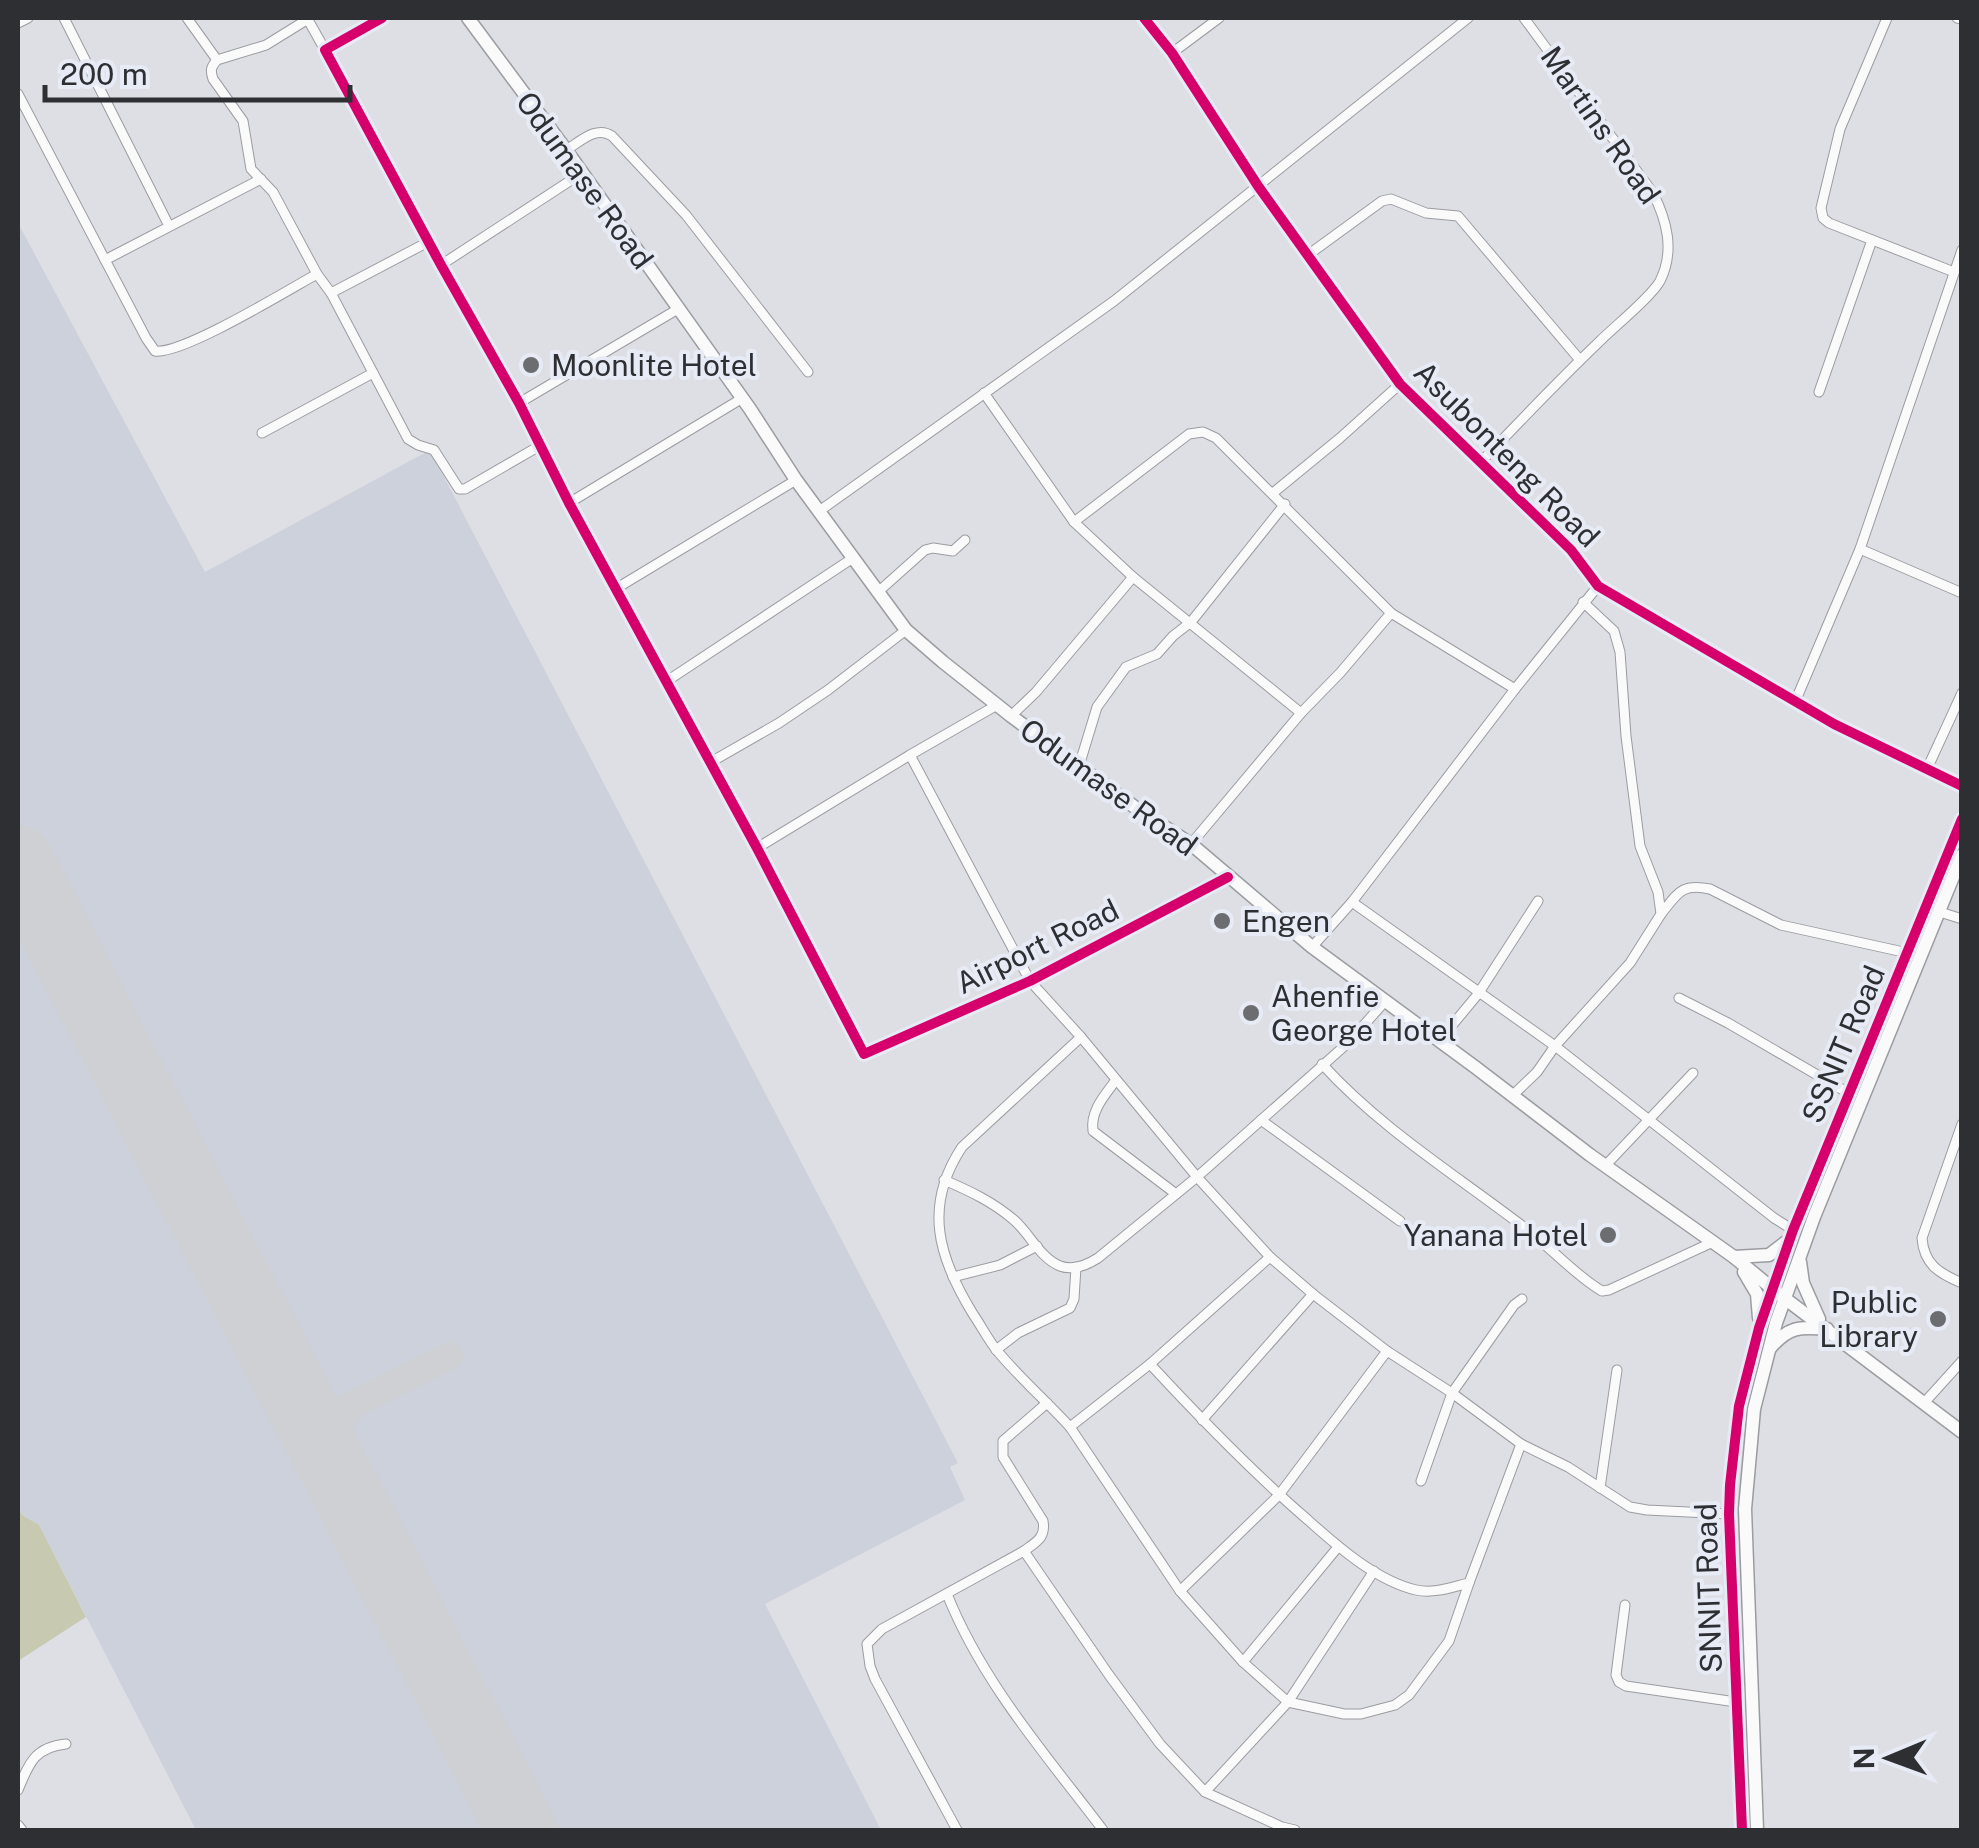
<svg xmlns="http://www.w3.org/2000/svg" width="1979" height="1848" viewBox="0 0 1979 1848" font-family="'Public Sans',sans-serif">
<rect width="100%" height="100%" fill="#dedfe4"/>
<polygon fill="#cdd1dc" points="18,223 205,572 430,450 958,1463 950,1467 965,1500 765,1604 881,1830 196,1830 39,1525 22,1515 18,1507"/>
<polygon fill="#c7cab0" points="18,1507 22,1515 39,1525 86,1617 18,1661"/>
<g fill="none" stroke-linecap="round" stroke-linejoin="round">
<g stroke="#cfd0d3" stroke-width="28">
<path d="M292 1388C307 1400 321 1410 341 1410L449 1356"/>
<path d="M333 1467C331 1441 333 1424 353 1405"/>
</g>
<polyline stroke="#cfd0d3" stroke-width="70" points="18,860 522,1830"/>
<defs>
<g id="street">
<polyline points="64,18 169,226"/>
<polyline points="187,18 217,60"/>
<polyline points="307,18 325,50"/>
<polyline points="382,18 325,50 441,265 519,403 569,503 757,848 864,1054 1030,981 1228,877"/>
<polyline points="1144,18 1172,53 1258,186 1400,384 1571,550 1598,586 1834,724 1962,786"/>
<polyline points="1887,18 1840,129 1821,208 1823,218 1829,223 1954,272"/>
<polyline points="1957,18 1962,19"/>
<path d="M308 19 266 45 217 60C211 67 210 70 213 79L243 121 251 169 273 192 317 274 331 293 428 242"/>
<polyline points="18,23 28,18"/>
<polyline points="1172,53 1219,18"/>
<path d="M18 94 146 338 155 351C182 355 288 290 317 274"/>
<path d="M566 150C580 142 596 125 612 136L686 215 808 372"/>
<polyline points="1308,255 1382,201 1391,199 1426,213 1458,216 1580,360"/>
<polyline points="105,260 261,179"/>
<polyline points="441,265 582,173"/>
<polyline points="331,293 408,439 418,445 434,450 459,489 465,489 541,445"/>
<polyline points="1819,392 1872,240"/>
<polyline points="984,393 1074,522 1133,577 1301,713"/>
<polyline points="519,403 678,309"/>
<polyline points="262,433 373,373"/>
<path d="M1481 462C1520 421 1559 380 1600 341 1614 327 1652 296 1660 281 1675 251 1667 221 1653 193L1524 18"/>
<polyline points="1273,493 1340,438 1400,384"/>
<polyline points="569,503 741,399"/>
<polyline points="818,512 1114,301 1468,18"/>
<polyline points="1074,522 1189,434 1203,432 1216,438 1391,613"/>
<polyline points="1860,549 1962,593"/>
<polyline points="617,588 796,480"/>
<polyline points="878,592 925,550 933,548 953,551 965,540"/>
<polyline points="667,681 853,558"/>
<polyline points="1795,702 1860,549 1962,250"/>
<polyline points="1011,716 1036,692 1133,577"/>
<path d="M910 755 1030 981 1081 1037 1197 1177 1098 1258C1087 1265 1073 1271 1060 1266 1040 1258 1030 1234 1014 1220 993 1202 970 1191 944 1180"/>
<polyline points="711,762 779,723 828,690 906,630"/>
<polyline points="1079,766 1097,707 1126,667 1157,654 1173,636 1191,622 1285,504"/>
<polyline points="1927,769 1962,693"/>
<polyline points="1191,844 1301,713 1340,673 1391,613 1515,689 1598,586"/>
<polyline points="757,848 910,755 997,705"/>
<polyline points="1352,902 1555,1046 1774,1218 1793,1230"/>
<polyline points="1940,912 1962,919"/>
<path d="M1661 914C1678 893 1681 883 1710 889L1781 925 1908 953"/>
<polyline points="1312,947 1352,902 1515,689"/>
<polyline points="1679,998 1728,1023 1850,1094"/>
<polyline points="1386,1000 1349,1042 1197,1177 1270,1257 1313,1294 1387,1351 1452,1393 1521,1444 1568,1467 1630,1507 1647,1510 1729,1514"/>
<path d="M1081 1037 962 1147C923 1206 938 1257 973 1314 982 1327 989 1342 999 1353 1021 1379 1047 1402 1070 1427L1150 1364 1270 1257"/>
<polyline points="1439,1041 1478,994 1538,901"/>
<path d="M1322 1064C1380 1128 1456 1175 1525 1228 1549 1246 1577 1277 1602 1291L1609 1290 1713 1242"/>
<path d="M1116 1080C1105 1095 1090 1111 1093 1131L1176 1194"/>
<polyline points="1513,1095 1537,1072 1555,1046 1630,963 1661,914 1658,892 1640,846 1626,736 1620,652 1614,631 1583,602"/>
<polyline points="1261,1120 1400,1221"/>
<path d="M1962 1124 1922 1238C1924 1264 1938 1273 1962 1283"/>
<polyline points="1605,1166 1693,1073"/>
<polyline points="953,1277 1000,1265 1037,1246"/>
<polyline points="996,1350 1018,1333 1070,1308 1074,1299 1076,1267"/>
<path d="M1150 1364C1200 1418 1252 1472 1308 1520 1338 1547 1377 1581 1416 1590 1434 1594 1452 1587 1469 1583L1521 1444"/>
<path d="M1047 1403 1003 1441V1457L1043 1521C1046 1538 1036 1542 1024 1551L1109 1675 1160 1744 1205 1792 1288 1702 1374 1571"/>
<polyline points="1924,1403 1962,1361"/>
<polyline points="1202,1420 1313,1294"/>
<polyline points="1070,1427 1180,1591 1243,1662 1288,1702 1344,1714 1361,1714 1395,1705 1409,1695 1449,1641 1469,1583"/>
<polyline points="1421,1481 1452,1393 1514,1305 1522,1299"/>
<polyline points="1600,1488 1617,1370"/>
<polyline points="1180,1591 1279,1495 1387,1351"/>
<path d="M947 1594C982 1682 1046 1755 1103 1830"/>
<polyline points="1625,1605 1616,1675 1619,1682 1626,1686 1736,1702"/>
<polyline points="1243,1662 1338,1547"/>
<path d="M18 1790C29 1763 35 1747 66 1744"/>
<polyline points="1205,1792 1282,1827 1295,1830"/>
<polyline points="18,1825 22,1830"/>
<polyline points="957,1830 875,1679 870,1666 867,1644 882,1629 1024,1551"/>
</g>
<g id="secondary">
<polyline points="468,18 566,150 750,409 796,480 906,630 943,662 1011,716 1140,811 1191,844 1312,947 1475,1067 1590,1155 1734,1257 1779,1294 1962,1432"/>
<polyline points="1734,1257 1769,1255 1786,1242"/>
<polyline points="1800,1262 1803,1283 1819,1319"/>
<polyline points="1744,1272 1757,1294 1759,1318"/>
<path d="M1770 1348C1788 1327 1800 1326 1827 1329"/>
<polyline points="1742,1830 1729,1514 1730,1485 1739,1406 1759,1328 1793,1230 1962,819"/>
<polyline points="1757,1830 1745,1509 1754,1409 1776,1323 1814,1217 1962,855"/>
</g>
</defs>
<use href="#street" stroke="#9b9ca0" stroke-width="11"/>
<use href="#secondary" stroke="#9b9ca0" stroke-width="15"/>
<use href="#street" stroke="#fafafb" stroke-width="9"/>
<use href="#secondary" stroke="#fafafb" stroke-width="12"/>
<defs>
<g id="cycleway">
<polyline points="382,18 325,50 441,265 519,403 569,503 757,848 864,1054 1030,981 1228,877"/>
<polyline points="1144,18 1172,53 1258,186 1400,384 1571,550 1598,586 1834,724 1962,786"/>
<polyline points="1742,1830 1729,1514 1730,1485 1739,1406 1759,1328 1793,1230 1962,819"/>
</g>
</defs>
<use href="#cycleway" stroke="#e7ebf5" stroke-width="16"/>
<use href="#cycleway" stroke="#d6006c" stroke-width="10"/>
</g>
<g fill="#6c6d71" stroke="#e7ebf5" stroke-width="4">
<circle cx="531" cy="365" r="10"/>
<circle cx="1222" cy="921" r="10"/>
<circle cx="1251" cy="1013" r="10"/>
<circle cx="1608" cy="1235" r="10"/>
<circle cx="1938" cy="1319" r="10"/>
</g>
<g text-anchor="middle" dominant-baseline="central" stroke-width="8" stroke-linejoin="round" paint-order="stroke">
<g font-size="30" fill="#2e2f33" stroke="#e7ebf5">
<text transform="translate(1601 125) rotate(55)">Martins Road</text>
<text transform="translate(585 180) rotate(54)">Odumase Road</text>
<text transform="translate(1507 454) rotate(45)">Asubonteng Road</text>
<text transform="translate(1109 787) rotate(36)">Odumase Road</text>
<text transform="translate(1037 946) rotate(-26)">Airport Road</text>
<text transform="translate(1843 1044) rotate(-67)">SSNIT Road</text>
<text transform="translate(1708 1588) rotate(-92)">SNNIT Road</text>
</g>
<g font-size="30" fill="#2e2f33" stroke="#e7ebf5" text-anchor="start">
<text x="551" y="365">Moonlite Hotel</text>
<text x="1242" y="921">Engen</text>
<text x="1271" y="996">Ahenfie<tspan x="1271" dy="34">George Hotel</tspan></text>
<text x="1588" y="1235" text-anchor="end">Yanana Hotel</text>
<text x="1918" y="1302" text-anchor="end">Public<tspan x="1918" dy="34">Library</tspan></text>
</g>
</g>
<rect width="1979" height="1848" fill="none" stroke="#2e2f33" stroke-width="40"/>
<g transform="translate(1889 1758) rotate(269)" stroke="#e7ebf5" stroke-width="8" paint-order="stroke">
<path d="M0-8L18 38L0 25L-18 38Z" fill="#2e2f33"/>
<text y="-15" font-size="28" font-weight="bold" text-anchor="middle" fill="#2e2f33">N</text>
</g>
<path d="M45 85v15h305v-15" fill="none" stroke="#2e2f33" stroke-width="5"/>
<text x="60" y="85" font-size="30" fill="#2e2f33" stroke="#e7ebf5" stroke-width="8" paint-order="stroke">200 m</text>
</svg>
